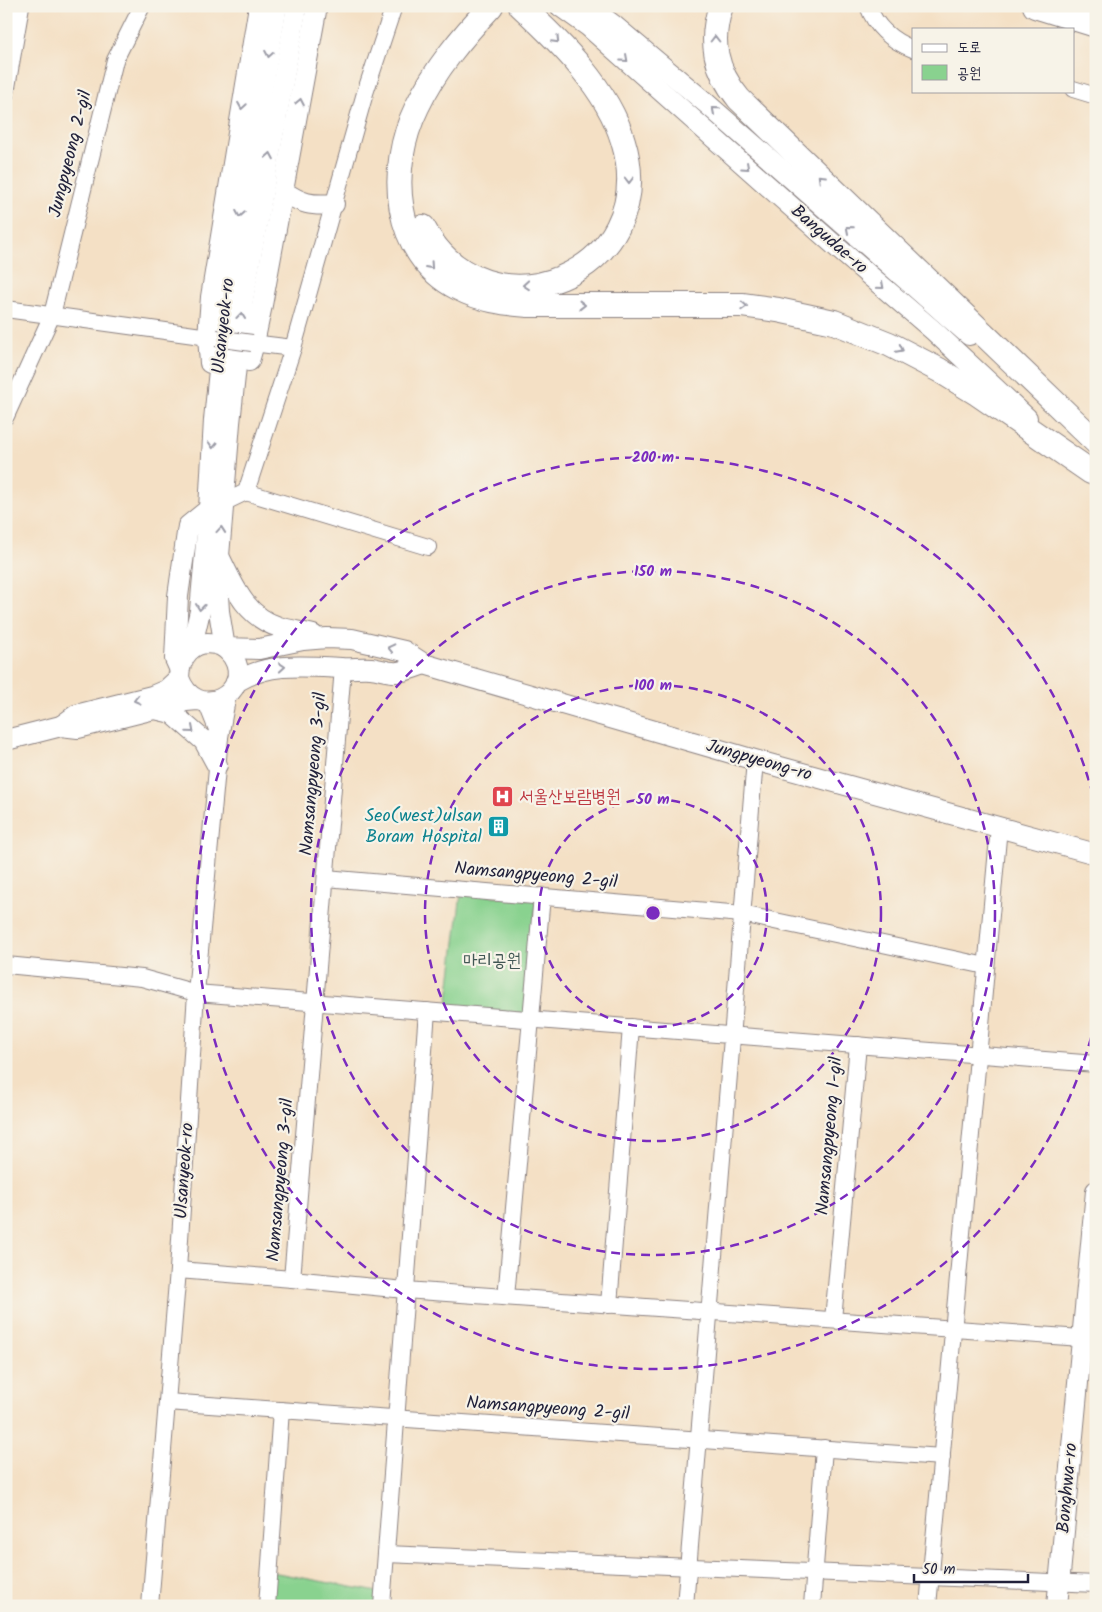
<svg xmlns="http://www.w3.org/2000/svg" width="1102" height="1612" viewBox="0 0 1102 1612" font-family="Kalam,'Poor Story',sans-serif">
<rect width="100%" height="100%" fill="#f7f3e8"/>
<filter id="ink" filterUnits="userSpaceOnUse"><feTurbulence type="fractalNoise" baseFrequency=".02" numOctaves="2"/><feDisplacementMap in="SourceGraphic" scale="10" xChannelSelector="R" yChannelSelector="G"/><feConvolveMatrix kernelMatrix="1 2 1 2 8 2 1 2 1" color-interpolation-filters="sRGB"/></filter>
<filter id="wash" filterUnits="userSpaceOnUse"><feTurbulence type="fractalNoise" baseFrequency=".0096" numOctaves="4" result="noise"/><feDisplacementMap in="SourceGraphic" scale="20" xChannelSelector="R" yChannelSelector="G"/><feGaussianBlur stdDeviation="1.12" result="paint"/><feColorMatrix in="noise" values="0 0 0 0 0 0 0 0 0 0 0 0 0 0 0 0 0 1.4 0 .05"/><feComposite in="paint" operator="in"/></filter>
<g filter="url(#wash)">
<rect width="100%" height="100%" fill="#f4e0c5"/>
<g fill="#89d28f" stroke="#567a65">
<polygon points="461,893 536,900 527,1014 447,1008"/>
<polygon points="272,1572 383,1593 382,1606 270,1606"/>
</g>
</g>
<g filter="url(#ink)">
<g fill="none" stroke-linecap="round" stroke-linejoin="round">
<defs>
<g id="minor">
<path d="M868 6C876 28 892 41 913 49"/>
<polyline points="1073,89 1096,96"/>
<polyline points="6,93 21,6"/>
<polyline points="6,309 216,338"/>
<polyline points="252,343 293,348"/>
<polyline points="6,416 52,315 115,60 142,6"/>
<polyline points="246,492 428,547"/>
<polyline points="223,503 246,492 293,348 365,93 394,6"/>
<polyline points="343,668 292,1279 405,1290 1096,1339"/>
<polyline points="206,702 220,737 228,694"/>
<polyline points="326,878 742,914 986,966"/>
<polyline points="6,965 142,978 196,993 1096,1064"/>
<polyline points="178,1270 292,1279"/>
<polyline points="506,1297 542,896"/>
<polyline points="609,1305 631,1027"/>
<polyline points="833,1320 858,1045"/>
<polyline points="167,1402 942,1457"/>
<polyline points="386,1554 1096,1584"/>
<polyline points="150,1606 178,1270 196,993 220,737"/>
<polyline points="267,1606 281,1410"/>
<polyline points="382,1606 427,1011"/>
<polyline points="685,1606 755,760"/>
<polyline points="812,1606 824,1448"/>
<polyline points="928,1606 999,827"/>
</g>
<g id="major">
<polyline points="560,6 588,26 840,250 934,331 1027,418"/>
<polyline points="588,6 612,24 706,103 969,335"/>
<path d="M283 191C302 204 311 206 334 204"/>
<polyline points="249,361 254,343 262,305 317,6"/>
<polyline points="210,363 208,337 211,297 259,6"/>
<path d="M220 558C234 587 246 617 279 627 290 630 301 632 313 635"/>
<polyline points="191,649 200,611 209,509 214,420 228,280 277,6"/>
<polyline points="424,664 755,760 1096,854"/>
<polyline points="179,668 175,659 178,596 188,526 209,509"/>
<path d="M179 678C196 725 255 693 233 657 229 651 222 645 215 644 192 639 179 658 179 678L166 690 152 696 76 715 61 726 78 728 186 701 197 700"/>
<path d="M236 682C268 662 304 666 341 668 351 669 361 667 371 668 380 669 389 673 398 672 406 671 416 667 424 664L404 651 352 639 327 638 303 640 259 649 225 648 219 611 217 580 230 423 243 300 297 6"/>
<polyline points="155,709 172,713 204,741 217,765"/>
<polyline points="6,740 61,726"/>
<polyline points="1057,1606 1096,1191"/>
</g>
<g id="highway">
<path d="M491 6C462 37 435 69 417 107 387 168 392 254 458 288 481 300 504 303 528 305H742L778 310 834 322 889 344 939 370 978 394 1091 472"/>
<path d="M721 6C709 41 715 70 739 99L1096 442"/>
<polyline points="1035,6 1096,25"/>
<path d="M423 227C485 344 664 274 623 141 608 89 560 42 521 6"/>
</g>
</defs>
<use href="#minor" stroke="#8b8180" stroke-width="18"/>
<use href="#major" stroke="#8b8180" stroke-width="22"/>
<use href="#highway" stroke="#8b8180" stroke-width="26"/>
<use href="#minor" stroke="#fff" stroke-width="16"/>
<use href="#major" stroke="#fff" stroke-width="20"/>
<use href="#highway" stroke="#fff" stroke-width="24"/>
<defs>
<polyline id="minor-bridge" points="216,338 252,343"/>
</defs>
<use href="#minor-bridge" stroke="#8b8180" stroke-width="18" stroke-linecap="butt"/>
<use href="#minor-bridge" stroke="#fff" stroke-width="16"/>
</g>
<defs><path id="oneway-chevron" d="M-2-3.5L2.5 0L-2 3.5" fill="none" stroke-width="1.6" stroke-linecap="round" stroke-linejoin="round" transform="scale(1.25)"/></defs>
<g stroke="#9c9ca7">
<use href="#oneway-chevron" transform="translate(715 39) rotate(-90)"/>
<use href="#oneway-chevron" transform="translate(556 40) rotate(46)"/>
<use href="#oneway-chevron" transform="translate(269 54) rotate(100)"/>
<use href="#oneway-chevron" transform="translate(625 59) rotate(42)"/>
<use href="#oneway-chevron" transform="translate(300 102) rotate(-79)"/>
<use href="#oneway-chevron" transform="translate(242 106) rotate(99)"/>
<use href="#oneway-chevron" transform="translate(715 110) rotate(-139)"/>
<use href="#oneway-chevron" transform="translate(270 156) rotate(-80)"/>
<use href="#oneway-chevron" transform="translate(746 167) rotate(42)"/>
<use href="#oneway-chevron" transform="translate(821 178) rotate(-136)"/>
<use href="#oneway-chevron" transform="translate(629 180) rotate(90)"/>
<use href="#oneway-chevron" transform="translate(240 214) rotate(100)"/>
<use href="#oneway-chevron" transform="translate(849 229) rotate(-139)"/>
<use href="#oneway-chevron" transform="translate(430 266) rotate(48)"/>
<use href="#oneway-chevron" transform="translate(526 285) rotate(175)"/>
<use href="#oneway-chevron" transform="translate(881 286) rotate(41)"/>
<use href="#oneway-chevron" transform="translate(582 305)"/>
<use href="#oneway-chevron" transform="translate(744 306) rotate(3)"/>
<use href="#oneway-chevron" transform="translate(241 316) rotate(-84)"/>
<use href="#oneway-chevron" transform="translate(900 349) rotate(27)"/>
<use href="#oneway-chevron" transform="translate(213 445) rotate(93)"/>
<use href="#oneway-chevron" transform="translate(221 530) rotate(-85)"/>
<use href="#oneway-chevron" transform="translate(200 607) rotate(97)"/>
<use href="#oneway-chevron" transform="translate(391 648) rotate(-167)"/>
<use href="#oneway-chevron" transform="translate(282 667) rotate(-5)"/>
<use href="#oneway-chevron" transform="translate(137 700) rotate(166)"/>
<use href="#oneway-chevron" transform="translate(191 730) rotate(41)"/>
</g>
</g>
<g fill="none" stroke="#7b2cbf" stroke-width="2.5" stroke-dasharray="9 6">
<circle cx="653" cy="913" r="114"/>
<circle cx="653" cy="913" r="228"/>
<circle cx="653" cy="913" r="342"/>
<path d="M1095 1023A456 456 0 1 1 1095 803"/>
</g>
<defs>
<symbol id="hospital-square" viewBox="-11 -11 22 22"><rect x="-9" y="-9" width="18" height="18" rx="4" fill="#e0444e" stroke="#f7f3e8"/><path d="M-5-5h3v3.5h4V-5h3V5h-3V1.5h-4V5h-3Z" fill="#fff"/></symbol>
<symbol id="building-square" viewBox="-11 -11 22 22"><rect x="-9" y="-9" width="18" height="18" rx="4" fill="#0f9aa8" stroke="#f7f3e8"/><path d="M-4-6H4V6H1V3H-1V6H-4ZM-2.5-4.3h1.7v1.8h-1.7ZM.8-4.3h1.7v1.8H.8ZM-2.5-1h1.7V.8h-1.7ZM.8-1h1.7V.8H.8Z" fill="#fff"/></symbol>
</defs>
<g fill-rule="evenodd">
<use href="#hospital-square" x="490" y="784" width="25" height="25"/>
<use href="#building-square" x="486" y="814" width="25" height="25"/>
</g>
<g text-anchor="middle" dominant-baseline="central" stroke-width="4.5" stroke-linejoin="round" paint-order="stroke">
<g font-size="18" fill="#22223b" stroke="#f7f3e8">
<text transform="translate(71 154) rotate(-76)">Jungpyeong 2-gil</text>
<text transform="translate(829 240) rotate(41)">Bangudae-ro</text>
<text transform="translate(224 326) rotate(-84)">Ulsanyeok-ro</text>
<text transform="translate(759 761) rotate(16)">Jungpyeong-ro</text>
<text transform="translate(314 774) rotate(-85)">Namsangpyeong 3-gil</text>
<text transform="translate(536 876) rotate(5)">Namsangpyeong 2-gil</text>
<text transform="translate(830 1136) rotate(-85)">Namsangpyeong 1-gil</text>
<text transform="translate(185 1171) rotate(-86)">Ulsanyeok-ro</text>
<text transform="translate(281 1180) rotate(-85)">Namsangpyeong 3-gil</text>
<text transform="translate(548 1409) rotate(4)">Namsangpyeong 2-gil</text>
<text transform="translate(1068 1488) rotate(-85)">Bonghwa-ro</text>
</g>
<g font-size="18" fill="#be3a42" stroke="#f7f3e8" text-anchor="start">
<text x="519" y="797">서울산보람병원</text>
</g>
<g font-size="18" fill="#0d838f" stroke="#f7f3e8" text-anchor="end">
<text x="482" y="816">Seo(west)ulsan<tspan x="482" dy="21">Boram Hospital</tspan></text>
</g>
<g font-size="18" fill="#415754" stroke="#f7f3e8">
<text x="492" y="961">마리공원</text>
</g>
</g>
<circle cx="653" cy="913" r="8" fill="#7b2cbf" stroke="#f7f3e8" stroke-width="2.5"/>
<g font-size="15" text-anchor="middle" font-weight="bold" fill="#7b2cbf" stroke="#f7f3e8" stroke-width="4.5" stroke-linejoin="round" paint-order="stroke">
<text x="653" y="462">200 m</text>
<text x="653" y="576">150 m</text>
<text x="653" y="690">100 m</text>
<text x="653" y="804">50 m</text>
</g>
<rect width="1102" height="1612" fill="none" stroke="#f7f3e8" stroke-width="25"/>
<rect x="912" y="28" width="162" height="65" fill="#f7f3e8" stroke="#a29fa3"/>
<rect x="922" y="44" width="25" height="8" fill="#ffffff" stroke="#a29fa3"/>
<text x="957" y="52" font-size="15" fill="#22223b">도로</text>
<rect x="922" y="65" width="25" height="15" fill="#89d28f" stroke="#a29fa3"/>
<text x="957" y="78" font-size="15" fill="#22223b">공원</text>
<path d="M914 1574v8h114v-8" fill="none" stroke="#22223b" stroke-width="2.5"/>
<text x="922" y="1574" font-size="15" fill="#22223b" stroke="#f7f3e8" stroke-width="4" paint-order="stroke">50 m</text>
</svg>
